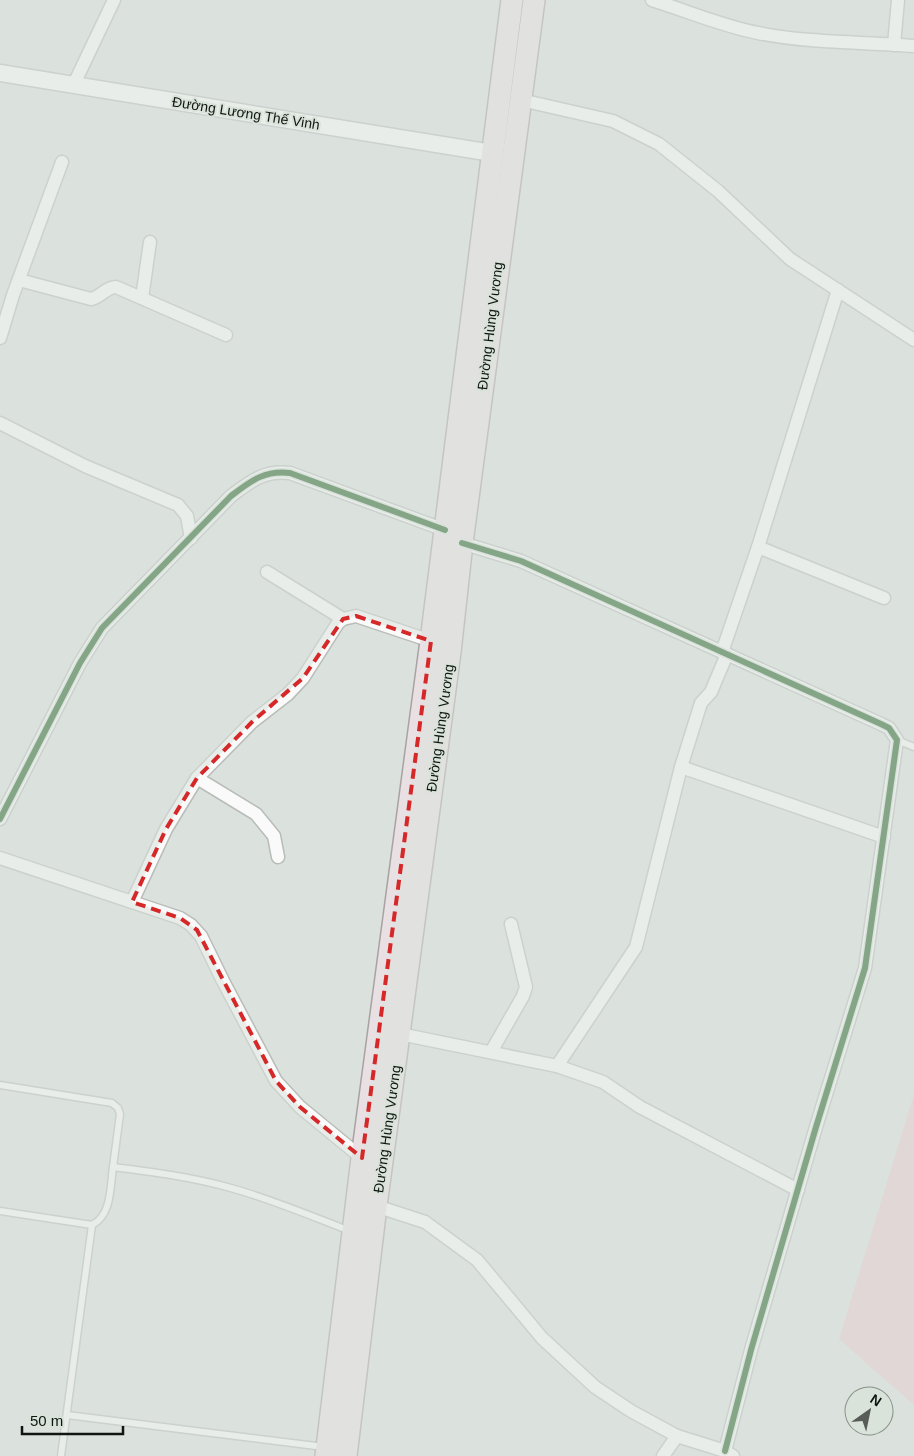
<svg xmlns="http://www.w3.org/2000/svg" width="914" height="1456" viewBox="0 0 914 1456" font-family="Arial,sans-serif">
<rect width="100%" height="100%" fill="#dbe1dc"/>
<polygon fill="#eacad0" points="914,1094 914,1405 839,1339"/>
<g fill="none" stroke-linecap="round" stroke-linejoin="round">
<defs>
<g id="service">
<polyline points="897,740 914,747"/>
<polyline points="0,1085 112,1103 118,1108 120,1114 113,1167"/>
<path d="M0 1211 92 1225C112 1215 110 1187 113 1167 153 1172 192 1177 231 1188 271 1199 311 1216 350 1231"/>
<polyline points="67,1415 324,1447"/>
<polyline points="61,1456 92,1225"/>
</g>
<g id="minor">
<path d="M652 0C687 11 722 26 758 33 809 43 862 42 914 46"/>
<polyline points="894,45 898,0"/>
<polyline points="74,84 114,0"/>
<polyline points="521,100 613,121 659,144 718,191 790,259 914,340"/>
<path d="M19 280 91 299C101 297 106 287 116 287L226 335"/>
<polyline points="142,298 150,242"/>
<polyline points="0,338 13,295 62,162"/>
<polyline points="0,423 85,466 178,505 187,516 191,538"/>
<polyline points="462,543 521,561 881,724 889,728 897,740 865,968 816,1127 751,1350 725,1451"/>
<polyline points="758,547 884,598"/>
<polyline points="267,572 343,619"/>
<polyline points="722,652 758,547 838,290"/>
<polyline points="681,767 884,837"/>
<polyline points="197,778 256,814 274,836 278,857"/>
<path d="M0 819 80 663 102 628 231 496C251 481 264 470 290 473L445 530"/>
<polyline points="0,858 180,918 191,925 201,936 223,981 276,1081 300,1107 362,1158"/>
<polyline points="132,902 166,829 197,778 252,722 288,694 303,678 338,623 343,619 356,616 431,641"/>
<polyline points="400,1034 557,1066 603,1082 640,1107 798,1190"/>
<polyline points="491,1052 523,996 526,987 511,924"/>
<polyline points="557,1066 636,947 681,767 701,703 711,692 727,654"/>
<polyline points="376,1206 425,1222 477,1260 542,1338 595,1387 631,1411 677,1436 725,1451 733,1456"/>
<polyline points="663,1456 677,1436"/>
</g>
<polyline id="tertiary" points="0,73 492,153"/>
<g id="trunk">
<polyline points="326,1456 362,1158 431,641 512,0"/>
<polyline points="346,1456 376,1206 450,652 462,543 534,0"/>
</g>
</defs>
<use href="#service" stroke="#b9bdb9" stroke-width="9"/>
<use href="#minor" stroke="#b9bdb9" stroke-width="15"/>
<use href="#tertiary" stroke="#b9bdb9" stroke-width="19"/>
<use href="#trunk" stroke="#a9a2a2" stroke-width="24"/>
<use href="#service" stroke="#fafafa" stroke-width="6"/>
<use href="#minor" stroke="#fafafa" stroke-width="12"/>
<use href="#tertiary" stroke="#fafafa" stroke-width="16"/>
<use href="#trunk" stroke="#e8e0e2" stroke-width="21"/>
<defs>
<g id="cycleway">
<polyline points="462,543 521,561 881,724 889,728 897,740 865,968 816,1127 751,1350 725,1451"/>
<path d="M0 819 80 663 102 628 231 496C251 481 264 470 290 473L445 530"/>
</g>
</defs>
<use href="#cycleway" stroke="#d9e3da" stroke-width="9"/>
<use href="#cycleway" stroke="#1b5e20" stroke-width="6"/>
</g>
<path d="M0 0H914V1456H0ZM356 616 431 641 362 1158 300 1107 276 1081 197 930 180 918 132 902 166 829 197 778 252 722 303 678 343 619Z" fill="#dbe1dc" fill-opacity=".55" fill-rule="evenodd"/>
<path fill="none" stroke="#d62828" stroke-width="4" stroke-dasharray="10 6" stroke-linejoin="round" d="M356 616 431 641 362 1158 300 1107 276 1081 197 930 180 918 132 902 166 829 197 778 252 722 303 678 343 619Z"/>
<g text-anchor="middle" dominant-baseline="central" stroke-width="4" stroke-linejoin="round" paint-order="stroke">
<g font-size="14" fill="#111512" stroke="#d9e3da">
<text transform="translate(246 113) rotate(9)">Đường Lương Thế Vinh</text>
<text transform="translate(490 326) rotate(-83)">Đường Hùng Vương</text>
<text transform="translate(440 728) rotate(-82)">Đường Hùng Vương</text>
<text transform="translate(387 1129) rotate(-82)">Đường Hùng Vương</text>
</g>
</g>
<g transform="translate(869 1411) rotate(33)"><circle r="24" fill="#d9e3da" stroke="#89918a"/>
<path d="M0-4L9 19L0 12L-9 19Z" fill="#585c59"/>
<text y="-8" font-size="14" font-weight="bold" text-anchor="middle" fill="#111512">N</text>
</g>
<path d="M22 1426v8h101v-8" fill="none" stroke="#111512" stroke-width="2.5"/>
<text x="30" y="1426" font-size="15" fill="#111512" stroke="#d9e3da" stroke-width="4" paint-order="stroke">50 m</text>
</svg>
